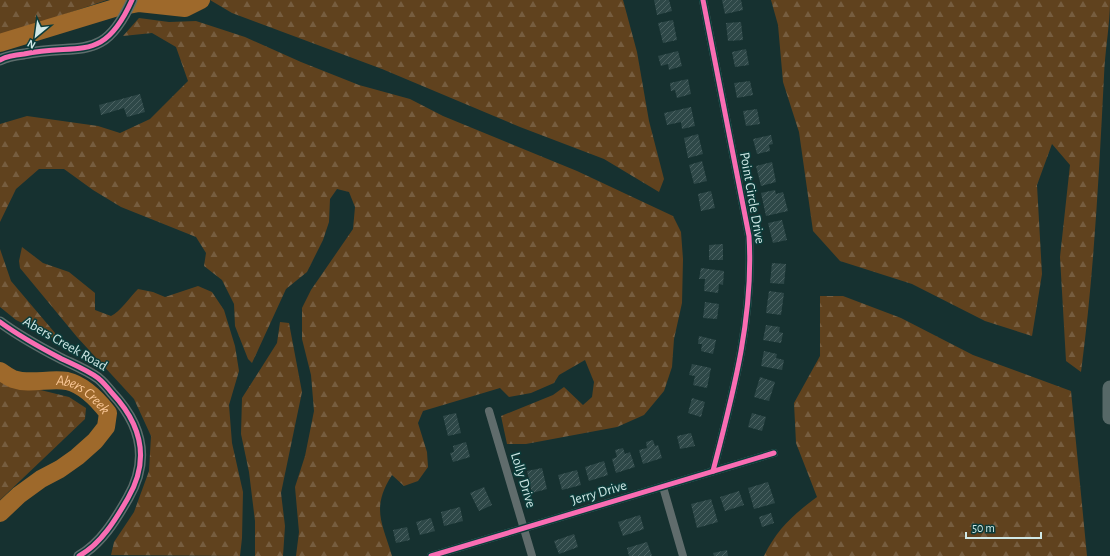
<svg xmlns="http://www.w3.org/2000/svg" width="1110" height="556" viewBox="0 0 1110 556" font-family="'Alegreya Sans',sans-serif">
<defs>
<pattern id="forest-firs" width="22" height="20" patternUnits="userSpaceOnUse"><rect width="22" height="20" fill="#60421e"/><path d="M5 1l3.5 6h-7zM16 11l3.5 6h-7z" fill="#765d3f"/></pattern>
<pattern id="building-hatch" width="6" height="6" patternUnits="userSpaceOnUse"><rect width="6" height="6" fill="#2e4848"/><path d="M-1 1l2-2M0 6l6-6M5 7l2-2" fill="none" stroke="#4b6262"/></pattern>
</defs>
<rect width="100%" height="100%" fill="#163130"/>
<g fill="url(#forest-firs)">
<polygon points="0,0 107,0 0,36"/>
<polygon points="210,0 623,0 637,52 649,121 664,179 659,192 604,159 520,127 382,69 232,13"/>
<path d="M771 0H1110C1110 25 1105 50 1104 76 1099 174 1094 274 1081 372L1066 361 1060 257 1070 165 1052 144 1037 185 1042 274 1032 336 985 321 912 284 840 261 813 231 799 132 783 82 778 25Z"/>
<path d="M139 18 169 22 196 21 245 37 301 62 359 85 410 99 443 116 577 171 673 216 681 232 683 259 682 303 674 339 672 367 664 391 644 415 617 427 526 444H507L501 416 553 395 564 387 583 405 592 397 594 382 585 360 559 375 554 383 531 393 509 397 500 388 423 411 418 423 427 452 428 467 418 481 404 486 392 475C371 508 382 522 392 556H296L299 532 295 487 305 456 314 411 311 375 302 339V308L311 290 353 229 355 207 349 192 337 189 330 199 329 222 323 240 307 272 286 289 252 363 248 359 235 326 234 304 222 280 204 266 206 253 196 237 121 207 93 190 64 169H39L16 189 0 222V124L27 116 98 126 120 133 150 119 188 81 176 47 152 33 123 36Z"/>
<path d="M22 247 43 263 69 272 95 293V310L111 316C120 312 130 297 138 289L153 292 165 297 198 286 212 292 224 310 235 346 239 371 229 405 232 443 243 492 242 538 240 556 111 555 114 542 134 512 149 471 151 436 134 399 77 337 20 268 19 261Z"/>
<polygon points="0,249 11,281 55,333 55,339 16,320 0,307"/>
<path d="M820 296H843L901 318 973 355 1071 391 1087 556H764C777 529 793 515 817 497L796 443 794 403 820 356Z"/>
<polygon points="280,322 289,323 302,392 281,493 285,526 283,556 255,556 255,521 249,472 241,434 242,398 277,343"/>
<polygon points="0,380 69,397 86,408 85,419 0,500"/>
</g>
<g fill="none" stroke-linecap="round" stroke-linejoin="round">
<g stroke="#9e692b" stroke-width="18">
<polyline points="0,43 118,7 139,3 185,8 201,0"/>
<path id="s1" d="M0 371C4 374 9 377 13 379 30 385 49 378 67 381 84 385 98 400 108 413L106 427 95 441 77 457 60 469 41 479 19 495 0 513"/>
</g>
</g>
<g fill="url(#building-hatch)">
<polygon points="654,0 669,0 672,11 657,15"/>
<polygon points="722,0 741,0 743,10 725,14"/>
<polygon points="673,20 677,40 663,43 658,23"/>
<polygon points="741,22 743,40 728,41 726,23"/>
<polygon points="746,49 749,65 735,67 732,52"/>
<polygon points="678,51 682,66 669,70 668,64 661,66 658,56"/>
<polygon points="688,79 691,94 677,98 675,90 671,91 670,83"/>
<polygon points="750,81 753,95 737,98 734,83"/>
<polygon points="140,94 145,112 127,117 124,108 101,115 99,105"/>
<polygon points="691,107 695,126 682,129 681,122 667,125 664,113"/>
<polygon points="757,109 760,124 746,126 743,111"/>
<polygon points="698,134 703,154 688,158 684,138"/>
<polygon points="771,135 773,144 769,145 770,151 757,154 753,139"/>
<polygon points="702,161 707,181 694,184 689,165"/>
<polygon points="772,162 776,182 761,186 756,166"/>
<polygon points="775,190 776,194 783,192 788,211 766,216 761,193"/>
<polygon points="711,191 715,208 701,211 698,194"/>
<polygon points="782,220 787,240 773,243 768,223"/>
<polygon points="723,244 723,260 709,260 709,245"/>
<polygon points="772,263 786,264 784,284 770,283"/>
<polygon points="701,268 724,271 723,285 719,284 718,293 704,291 705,279 699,279"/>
<polygon points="769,291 784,293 781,315 766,313"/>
<polygon points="705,302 719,304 717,319 703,318"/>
<polygon points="766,325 780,327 779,332 783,333 781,343 763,340"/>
<polygon points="699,336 716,340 713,354 701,351 702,344 698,344"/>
<polygon points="764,351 777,354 776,358 784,360 782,370 761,366"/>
<polygon points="692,364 711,368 707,388 693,385 695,376 689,375"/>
<polygon points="760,377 775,382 769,401 754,397"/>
<polygon points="692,398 705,402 701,417 688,413"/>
<polygon points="456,413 461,433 448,436 443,416"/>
<polygon points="752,413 766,417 762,431 748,427"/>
<polygon points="691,433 695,446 680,449 677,436"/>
<polygon points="653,440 655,446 658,445 662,458 643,464 639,450 647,448 646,442"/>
<polygon points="466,442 470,457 453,462 450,453 454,452 453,446"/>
<polygon points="623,448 625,454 630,452 635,467 616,473 612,459 617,457 615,450"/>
<polygon points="604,461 608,475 589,481 585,467"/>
<polygon points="542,468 547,489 532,493 527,471"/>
<polygon points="577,470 581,485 562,490 558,475"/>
<polygon points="768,482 775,503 754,509 748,488"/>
<polygon points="484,487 492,505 479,511 470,493"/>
<polygon points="739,491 744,505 725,511 720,497"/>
<polygon points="711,499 718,522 697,528 691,504"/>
<polygon points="460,507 463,521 444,526 441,512"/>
<polygon points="771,513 774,523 762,527 759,517"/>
<polygon points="640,515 644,529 623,536 618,522"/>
<polygon points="431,518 435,531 420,535 416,522"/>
<polygon points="407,527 410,540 396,543 393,530"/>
<polygon points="574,534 578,547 559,554 554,541"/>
<polygon points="647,542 652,556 629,556 627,548"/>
<polygon points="727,550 728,556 714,556 713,553"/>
</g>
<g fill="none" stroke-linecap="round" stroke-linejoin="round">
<g stroke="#606c6c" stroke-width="8">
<path d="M703 0 749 236C754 316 733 394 713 471"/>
<polyline points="489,411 532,556"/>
<polyline points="663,487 683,556"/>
<polyline points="431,556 774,453"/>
</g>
<g stroke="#5e6d6c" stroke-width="11">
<path d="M0 60C7 56 15 55 24 54 79 42 103 65 132 0"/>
<path d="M0 322C19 336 39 347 60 358 72 364 87 370 98 378 103 382 108 388 112 393 142 425 150 460 128 498 116 519 101 544 79 556"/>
</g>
<polyline stroke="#566867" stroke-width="15" points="1110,388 1110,417"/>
<defs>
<g id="cycleway">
<path d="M703 0 749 236C754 316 733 394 713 471"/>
<path d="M0 60C7 56 15 55 24 54 79 42 103 65 132 0"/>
<path d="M0 322C19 336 39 347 60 358 72 364 87 370 98 378 103 382 108 388 112 393 142 425 150 460 128 498 116 519 101 544 79 556"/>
<polyline points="431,556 774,453"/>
</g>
</defs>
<use href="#cycleway" stroke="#0b3c3a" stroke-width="8"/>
<use href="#cycleway" stroke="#f96db3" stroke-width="5"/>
</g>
<g text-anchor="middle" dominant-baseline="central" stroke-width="3" stroke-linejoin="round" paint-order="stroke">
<g font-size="14" fill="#d0e8e6" stroke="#0b3c3a">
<text transform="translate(752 198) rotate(80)">Point Circle Drive</text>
<text transform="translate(65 344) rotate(30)">Abers Creek Road</text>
<text transform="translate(523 480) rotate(73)">Lolly Drive</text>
<text transform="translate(599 493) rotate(-16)">Jerry Drive</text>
</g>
<g font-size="15" font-style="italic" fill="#fac796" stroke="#0b3c3a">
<text stroke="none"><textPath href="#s1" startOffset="90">Abers Creek</textPath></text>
</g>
</g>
<g transform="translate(36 36) rotate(209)" stroke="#0b3c3a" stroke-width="3" paint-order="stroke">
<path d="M0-3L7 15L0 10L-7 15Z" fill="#d0e8e6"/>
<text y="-6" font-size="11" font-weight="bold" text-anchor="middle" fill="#d0e8e6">N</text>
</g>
<path d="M966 532v6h75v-6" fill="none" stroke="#d0e8e6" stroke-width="2"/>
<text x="972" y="532" font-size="12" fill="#d0e8e6" stroke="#0b3c3a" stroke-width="3" paint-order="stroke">50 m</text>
</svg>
